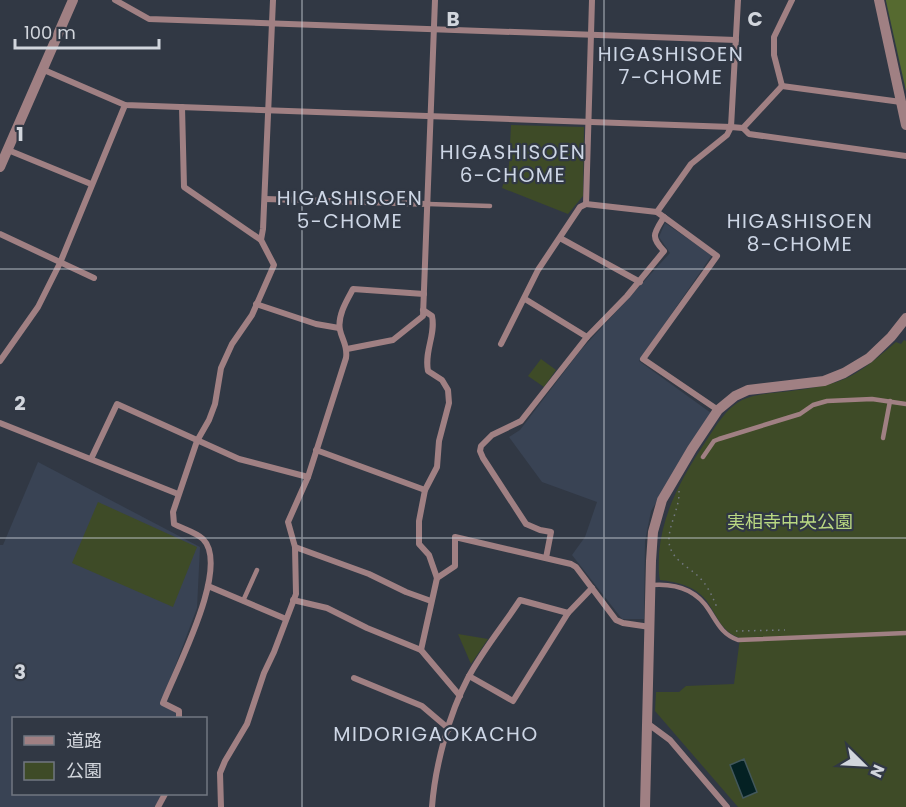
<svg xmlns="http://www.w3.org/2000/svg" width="906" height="807" viewBox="0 0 906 807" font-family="Poppins,'Noto Sans JP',sans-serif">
<rect width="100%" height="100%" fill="#313844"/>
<g fill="#394354">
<polygon points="665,223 712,255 639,361 711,413 651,511 645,541 644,619 622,619 572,555 585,537 597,502 542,482 509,437 520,430 580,351 670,253 659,237"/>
<polygon points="38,462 200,547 197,608 161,704 176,713 176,718 14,718 14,794 162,794 156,807 0,807 0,545 3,545"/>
</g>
<g fill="#3e4b27">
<polygon points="511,125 584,127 583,196 568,214 502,188 509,165"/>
<path d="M904 340 906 341V807H738L655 711 656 692H679L686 686 734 684 740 638C721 632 717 615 706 600 695 586 677 582 660 580 658 571 659 562 659 553 663 510 683 476 706 441 716 426 726 408 742 400 756 393 776 393 791 391 846 384 855 377 896 342L901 344Z"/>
<polygon points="541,359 556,370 544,387 528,376"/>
<polygon points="98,502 197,547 173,607 72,563"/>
<polygon points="458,634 488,639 471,664"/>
</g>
<polygon fill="#566a30" points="886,0 906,0 906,91 886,1"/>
<polygon fill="#042123" stroke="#42575b" stroke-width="1.5" points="744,759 757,792 743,798 730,765"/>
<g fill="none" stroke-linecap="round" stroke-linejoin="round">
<g stroke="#737882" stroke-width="1.5" stroke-dasharray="1.5 4.5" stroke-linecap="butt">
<path d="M679 491C680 508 668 525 669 542 671 560 688 566 699 577 709 587 713 598 718 610"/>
<polyline points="736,631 785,630"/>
</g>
<g stroke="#a08083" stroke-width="4.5">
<polyline points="428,204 490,206"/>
<polyline points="883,438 890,401"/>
<polyline points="703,457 714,441 719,439 800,414 813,405 827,401 872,399 906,404"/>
<path d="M651 585C675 583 696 589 709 610 718 624 722 634 738 640L906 633"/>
<polyline points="243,601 257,570"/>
</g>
<g stroke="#a08083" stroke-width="6">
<polyline points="115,0 149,19 736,40"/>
<polyline points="44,70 125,105 731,127 738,0"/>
<polyline points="782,86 774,55 774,37 792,0"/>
<polyline points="743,128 782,86 901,102"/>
<polyline points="8,150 91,184"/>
<polyline points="265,199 428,204"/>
<polyline points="586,204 657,212 717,256 643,359 718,410"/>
<polyline points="657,212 691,164 727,135 731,127 743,128 749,134 906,156"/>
<polyline points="0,234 94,278"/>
<polyline points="560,238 640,282"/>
<polyline points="261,240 263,229 273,0"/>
<polyline points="525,299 587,337"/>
<polyline points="256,304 316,324 339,328"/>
<path d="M423 310 432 316C436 335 424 351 428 371L442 380 448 390 449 403 439 441 437 467 425 490 419 521V544L429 555 437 578 421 650 460 696"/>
<polyline points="501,344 538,270 580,207 586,204 592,0"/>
<polyline points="347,349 393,340 423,316 435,0"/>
<polyline points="0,361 38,307 60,263 125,105"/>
<polyline points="0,423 178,494"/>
<polyline points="316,450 425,490"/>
<polyline points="91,459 117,404 239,459 308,477"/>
<polyline points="295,547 369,574 406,592 431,601"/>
<path d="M546 558 551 532 540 530 526 524 483 458 480 451 481 446 492 435 521 421 587 337 627 296 664 251C650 237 654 233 664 217"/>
<polyline points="437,578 455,566 455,537 571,564 576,567 616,620 623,623 650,627"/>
<polyline points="208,586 286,619"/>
<polyline points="293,600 327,608 367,628 421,650"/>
<polyline points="469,676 513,701 568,613 592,588"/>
<polyline points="354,678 422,706 449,729"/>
<path d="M179 718V711L163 703C175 671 231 567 203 539 196 532 183 529 174 524L173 512 197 441 209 420 215 404 221 368 232 344 252 315 274 265 261 240 184 187 182 107"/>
<polyline points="647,723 670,740 727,807"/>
<polyline points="158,807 165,794"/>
<path d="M221 807 220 773 225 761 247 724 264 673 274 652 296 594 295 547 288 522 308 477 346 358C348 346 342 340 340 330 337 316 347 300 353 289L424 294"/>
<path d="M432 807C435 766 449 714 468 678 482 651 503 626 520 600L568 613"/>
</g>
<g stroke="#a08083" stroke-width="10">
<polyline points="879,0 906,125"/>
<polyline points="0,167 73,0"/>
<polyline points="645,807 651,561 653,532 662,500 692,449 718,410 735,396 748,390 824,381 844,373 869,358 891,337 906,318"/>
</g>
</g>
<path fill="none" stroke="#d2d6dd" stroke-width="1.5" stroke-opacity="0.55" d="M302 0V807M604 0V807M0 269H906M0 538H906"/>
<g text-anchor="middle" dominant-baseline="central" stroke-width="4.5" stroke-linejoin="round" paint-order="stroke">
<g font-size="18" fill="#b9d882" stroke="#313844">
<text x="790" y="521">実相寺中央公園</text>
</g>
<g font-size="20" letter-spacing="1.5" fill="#cdd6e5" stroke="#313844">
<text x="671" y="54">HIGASHISOEN<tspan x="671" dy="23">7-CHOME</tspan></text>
<text x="513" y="152">HIGASHISOEN<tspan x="513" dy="23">6-CHOME</tspan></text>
<text x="350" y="198">HIGASHISOEN<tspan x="350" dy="23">5-CHOME</tspan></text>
<text x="800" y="221">HIGASHISOEN<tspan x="800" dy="23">8-CHOME</tspan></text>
<text x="436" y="734">MIDORIGAOKACHO</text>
</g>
</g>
<g font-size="20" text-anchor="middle" font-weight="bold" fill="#d2d6dd" stroke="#313844" stroke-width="4.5" stroke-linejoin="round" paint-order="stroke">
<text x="453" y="26">B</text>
<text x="755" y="26">C</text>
<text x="20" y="141">1</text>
<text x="20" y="410">2</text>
<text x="20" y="679">3</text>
</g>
<rect x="12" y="717" width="195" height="78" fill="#313844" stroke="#717781" stroke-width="1.5"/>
<rect x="24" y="736" width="30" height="9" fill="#a08083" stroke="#717781" stroke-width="1.5"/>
<text x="66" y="747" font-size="18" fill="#d2d6dd">道路</text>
<rect x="24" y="762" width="30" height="18" fill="#3e4b27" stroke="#717781" stroke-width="1.5"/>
<text x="66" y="777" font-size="18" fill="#d2d6dd">公園</text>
<g transform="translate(864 765) rotate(114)" stroke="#313844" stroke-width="4.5" paint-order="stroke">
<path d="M0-4.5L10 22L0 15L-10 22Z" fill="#d2d6dd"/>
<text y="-9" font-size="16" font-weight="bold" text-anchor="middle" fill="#d2d6dd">N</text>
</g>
<path d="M15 39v9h144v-9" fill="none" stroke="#d2d6dd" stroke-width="3"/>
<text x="24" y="39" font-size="18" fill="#d2d6dd" stroke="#313844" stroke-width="4.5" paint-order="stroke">100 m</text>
</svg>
